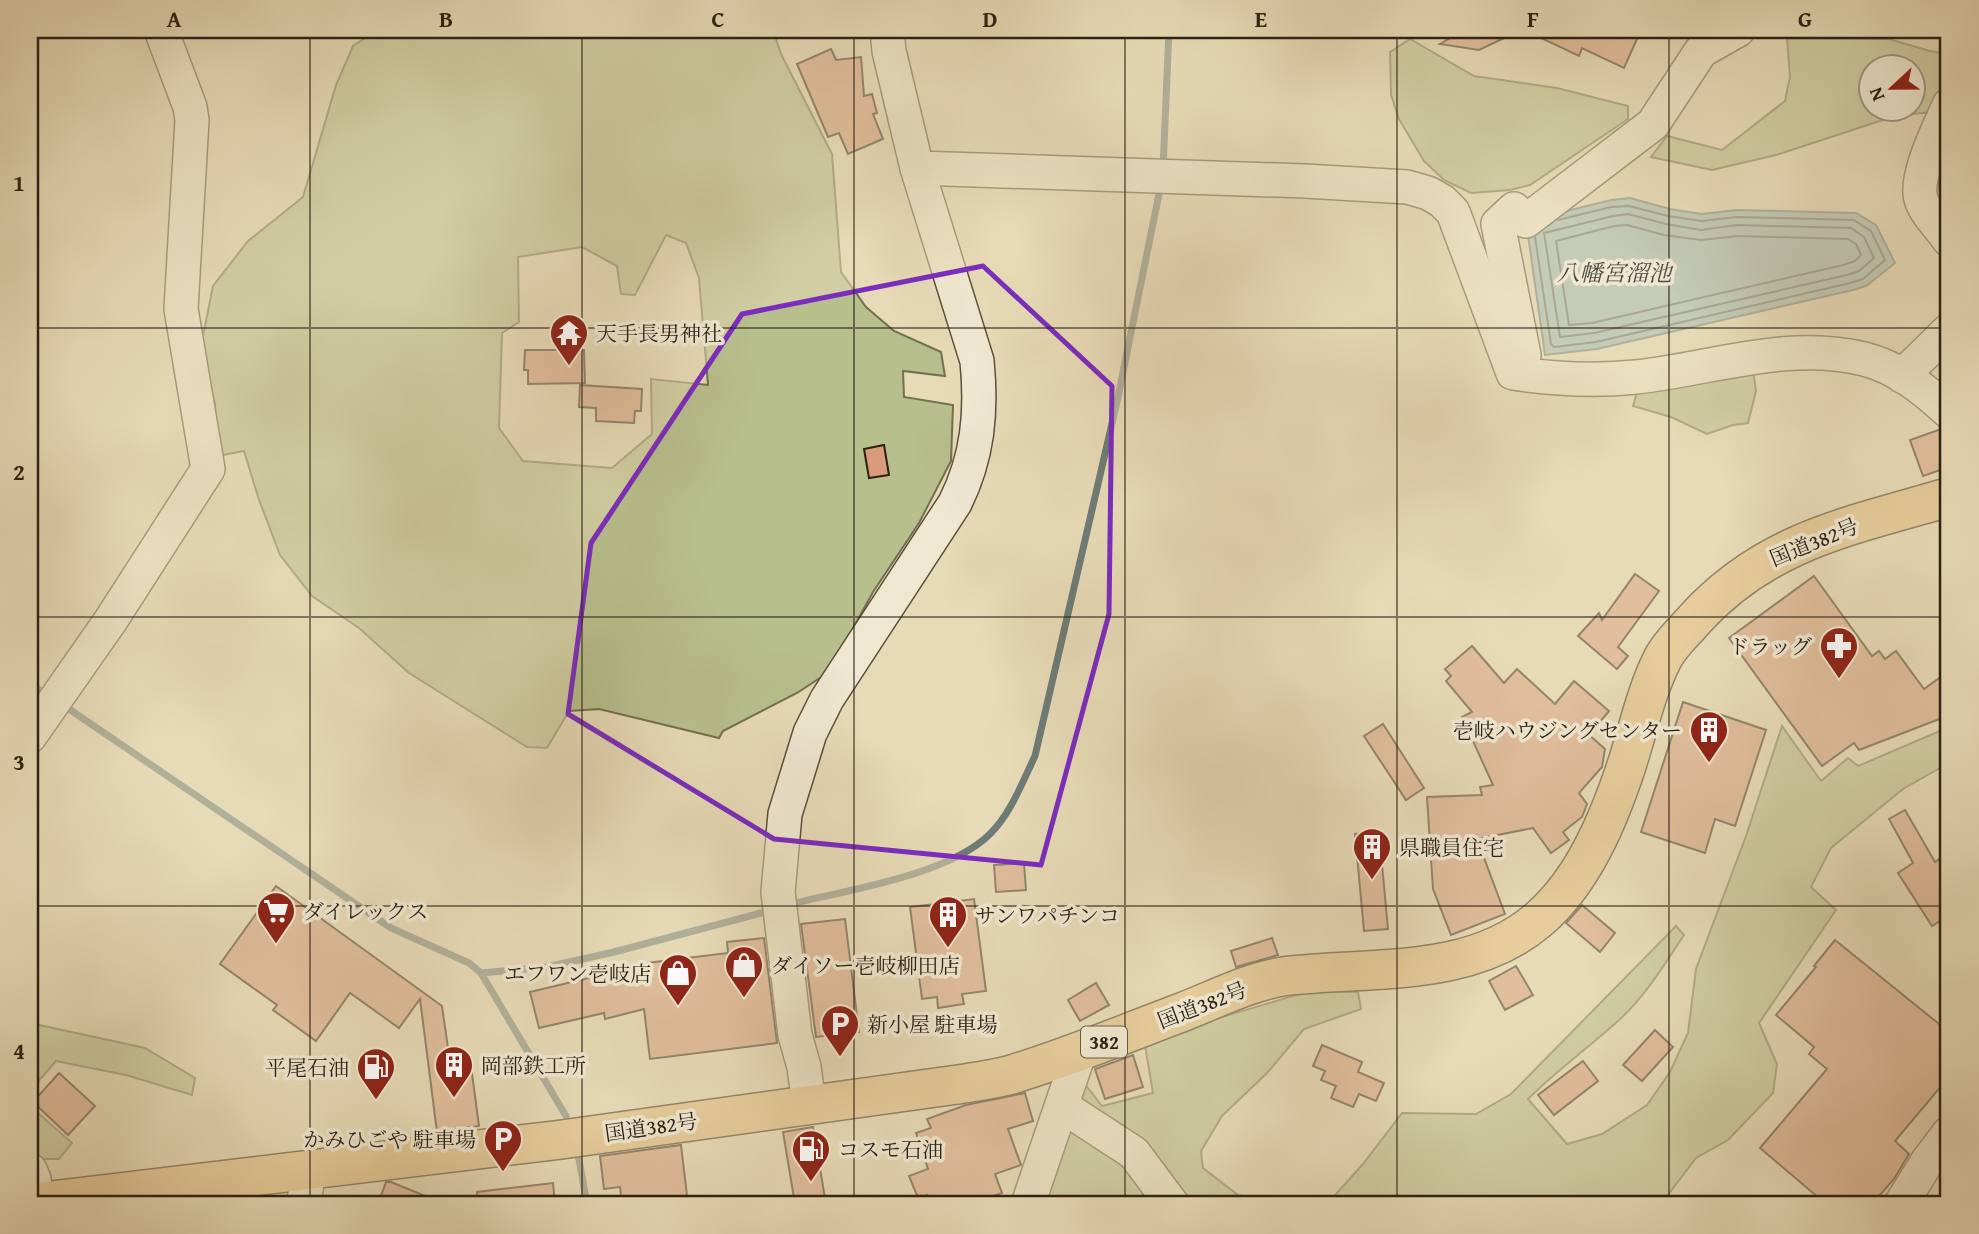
<svg xmlns="http://www.w3.org/2000/svg" width="1979" height="1234" viewBox="0 0 1979 1234" font-family="'Gentium Book Plus','Noto Serif JP',serif">
<rect width="100%" height="100%" fill="#e7dab6"/>
<filter id="stains"><feTurbulence type="fractalNoise" baseFrequency=".00286" numOctaves="4"/><feColorMatrix values="0 0 0 0 .2 0 0 0 0 .09 0 0 0 0 .02 0 0 0 .5 -.17"/></filter>
<radialGradient id="worn" r=".72"><stop offset=".6" stop-color="#630" stop-opacity="0"/><stop offset="1" stop-color="#630" stop-opacity=".3"/></radialGradient>
<g fill="#b7bf8d" stroke="#727050" stroke-width="2" fill-rule="evenodd">
<path d="M377 30H773L781 54 832 154 841 272 866 307 894 331 941 352 945 376 903 371 904 397 953 405 951 461 919 523 873 592 829 672 797 693 723 731 719 738 599 709 569 711 547 748 527 747 409 673 359 628 312 596 280 555 258 497 244 451 218 456 215 404 201 346 213 286 248 241 303 197 336 85 353 46ZM666 235 686 243 699 278 708 385 651 379 652 434 612 468 523 461 499 428 502 333 519 322 518 257 582 247 617 266 621 294 635 295Z"/>
<path d="M1787 38 1889 39 1930 51 1949 54V110L1895 116 1776 155 1712 170 1651 157 1667 136 1722 150 1785 101 1790 77ZM1870 66H1912V108H1870Z"/>
<polygon points="1410,39 1474,76 1557,88 1628,106 1628,119 1530,185 1510,190 1471,193 1444,180 1424,161 1399,119 1391,95 1390,52"/>
<path d="M1949 144V215C1932 187 1937 172 1949 144Z"/>
<polygon points="1753,369 1756,391 1748,423 1733,425 1707,434 1671,417 1633,406 1639,385"/>
<path d="M1782 726 1821 781 1848 758 1858 766 1949 727V760L1945 765 1903 789 1831 848 1811 887 1836 910 1759 1023 1777 1064 1773 1093 1728 1140 1696 1158 1661 1204H1327L1363 1164 1402 1113 1476 1114 1511 1094 1676 926 1684 935C1664 965 1644 998 1618 1021 1588 1048 1556 1071 1528 1099L1567 1144 1602 1134 1647 1105 1670 1072 1688 1033 1696 969 1746 836Z"/>
<polygon points="1310,991 1358,992 1361,1009 1304,1029 1268,1072 1222,1116 1201,1151 1203,1168 1238,1195 1285,1204 1037,1204 1081,1079 1102,1106 1153,1093 1144,1040"/>
<polygon points="30,1023 145,1048 195,1078 192,1095 126,1075 56,1061 30,1091"/>
<polygon points="30,1106 72,1143 59,1159 36,1159 30,1150"/>
</g>
<polygon fill="#9ab8b7" stroke="#6e7c76" stroke-width="2" points="1630,198 1670,209 1701,214 1737,210 1856,213 1876,225 1895,263 1866,286 1853,290 1597,349 1545,355 1526,221 1611,200"/>
<g fill="none" stroke-linecap="round" stroke-linejoin="round">
<g stroke="#636c66" stroke-width="2">
<polygon points="1628,214 1666,224 1701,230 1737,225 1851,228 1864,237 1874,258 1859,271 1847,275 1594,333 1560,337 1544,233 1613,216"/>
<polygon points="1627,225 1664,235 1701,240 1738,236 1848,239 1856,244 1861,255 1855,261 1843,265 1592,323 1569,325 1556,241 1614,226"/>
<polyline points="1535,237 1551,344 1554,347 1596,342 1850,283 1863,279 1885,260 1871,231 1854,220 1737,217 1701,221 1668,216 1629,206 1611,207 1558,220"/>
</g>
<g stroke="#6e7c76" stroke-width="7">
<polyline points="1163,169 1169,30"/>
<polyline points="30,684 47,695"/>
<polyline points="63,705 391,928 469,963 481,973 566,1116"/>
<path d="M795 903C850 890 950 874 990 834 1011 813 1022 783 1035 756L1117 402 1161 184"/>
<polyline points="481,973 547,967 614,952 761,913"/>
<polyline points="578,1154 587,1204"/>
</g>
</g>
<g fill="#d99b7c" stroke="#2c2114" stroke-width="2">
<polygon points="1464,30 1521,30 1479,50 1440,44"/>
<polygon points="1524,30 1641,30 1624,68 1582,48 1579,56"/>
<polygon points="831,49 836,60 861,57 864,96 872,94 877,113 873,114 883,139 848,154 839,133 828,137 797,64"/>
<polygon points="525,350 584,350 585,383 528,384 528,370 524,370"/>
<polygon points="580,385 642,389 641,411 635,411 634,423 596,421 596,408 579,407"/>
<polygon points="1941,429 1947,431 1949,437 1949,467 1923,476 1910,440"/>
<polygon points="884,445 889,475 869,478 864,449"/>
<polygon points="1635,574 1659,591 1618,647 1628,656 1617,669 1578,636 1599,613 1602,620"/>
<polygon points="1814,576 1872,656 1879,651 1885,659 1896,651 1924,689 1949,671 1949,713 1942,718 1859,750 1854,743 1822,766 1729,638"/>
<polygon points="1472,646 1504,683 1517,669 1555,704 1574,681 1609,711 1589,735 1605,749 1602,767 1579,793 1587,804 1582,817 1563,832 1569,840 1551,853 1533,828 1477,839 1505,914 1451,935 1433,889 1427,797 1482,795 1480,787 1493,785 1462,717 1472,712 1446,681 1451,676 1445,669"/>
<polygon points="1683,702 1766,730 1735,826 1715,819 1705,853 1641,832"/>
<polygon points="1383,724 1424,788 1406,800 1364,736"/>
<polygon points="1905,810 1935,862 1939,859 1949,874 1949,915 1932,926 1898,873 1913,863 1889,819"/>
<polygon points="1379,832 1388,929 1364,931 1355,834"/>
<polygon points="1024,863 1026,890 996,892 994,865"/>
<polygon points="276,886 442,1006 451,1069 471,1066 479,1126 437,1132 420,999 399,1028 350,993 316,1041 273,1010 277,1005 220,964"/>
<polygon points="974,899 986,991 962,994 964,1004 938,1008 937,997 922,999 910,907"/>
<polygon points="1582,905 1615,933 1600,952 1566,923"/>
<polygon points="845,919 859,1032 816,1037 801,924"/>
<polygon points="764,938 777,1043 650,1059 644,1009 605,1019 604,1013 539,1028 530,992 639,966 639,964 728,953 727,942"/>
<polygon points="1272,938 1278,955 1236,967 1231,951"/>
<polygon points="1835,940 1949,1032 1949,1077 1895,1141 1909,1154 1894,1179 1872,1204 1826,1204 1760,1148 1827,1069 1809,1054 1814,1047 1776,1015 1816,967 1814,966"/>
<polygon points="1516,966 1533,995 1505,1010 1489,981"/>
<polygon points="1096,983 1109,1005 1080,1021 1068,1000"/>
<polygon points="1655,1030 1673,1047 1642,1081 1623,1065"/>
<polygon points="1322,1045 1362,1062 1358,1072 1384,1083 1376,1101 1359,1094 1353,1107 1331,1098 1336,1086 1321,1080 1325,1071 1313,1066"/>
<polygon points="1133,1055 1143,1087 1105,1099 1095,1069"/>
<polygon points="1583,1061 1598,1081 1554,1115 1538,1095"/>
<polygon points="59,1073 95,1106 68,1135 33,1102"/>
<polygon points="1025,1093 1033,1121 1008,1129 1021,1165 995,1174 1002,1193 969,1204 931,1204 927,1195 918,1198 909,1176 928,1169 916,1133 931,1128 927,1119 966,1105"/>
<polygon points="813,1127 826,1204 795,1204 783,1132"/>
<polygon points="681,1145 688,1204 622,1204 620,1187 604,1189 600,1156"/>
<polygon points="386,1182 391,1182 445,1204 378,1204"/>
<polygon points="553,1183 555,1204 478,1204 477,1192"/>
</g>
<g fill="none" stroke-linecap="round" stroke-linejoin="round">
<defs>
<g id="minor">
<path d="M1949 105C1940 126 1914 177 1921 199 1925 213 1941 228 1949 240"/>
<path d="M917 168 1305 181 1407 187 1428 193 1442 201 1453 212 1513 373C1553 379 1596 381 1636 377 1711 369 1788 340 1864 359 1897 367 1925 390 1949 412"/>
<polyline points="1524,355 1498,224 1514,209 1526,221 1653,124 1701,51 1738,30"/>
<polyline points="1902,376 1949,330"/>
<polyline points="30,736 111,620 208,469 181,309 192,120 190,107 161,30"/>
<path d="M809 1104 804 1067 795 1035 778 892 785 814 810 733 827 699 955 503C978 457 982 412 977 361L917 168 889 51 887 30"/>
<polyline points="1062,1106 1134,1153 1172,1204"/>
<polyline points="30,1170 34,1179 37,1202"/>
<polyline points="303,1204 310,1170"/>
<polyline points="1028,1204 1080,1051"/>
<polyline points="1901,1204 1927,1162 1949,1133"/>
</g>
<path id="highway" d="M30 1203 558 1140 954 1085C973 1082 992 1080 1010 1075 1067 1058 1124 1034 1180 1013 1214 1000 1250 981 1286 976 1370 966 1469 979 1538 920 1583 882 1609 819 1627 764 1638 730 1646 691 1663 658 1671 643 1684 632 1695 619 1767 540 1851 526 1949 497"/>
</defs>
<use href="#minor" stroke="#5b4f3c" stroke-width="36"/>
<use href="#highway" stroke="#2c2114" stroke-width="41"/>
<use href="#minor" stroke="#efe7d0" stroke-width="33"/>
<use href="#highway" stroke="#e4bd7b" stroke-width="38"/>
</g>
<path d="M0 0H1979V1234H0ZM983 266 1112 386 1109 614 1041 865 774 839 568 714 591 543 742 314Z" fill="#e7dab6" fill-opacity=".55" fill-rule="evenodd"/>
<path fill="none" stroke="#7b2cbf" stroke-width="5" stroke-linejoin="round" d="M983 266 1112 386 1109 614 1041 865 774 839 568 714 591 543 742 314Z"/>
<path fill="none" stroke="#2c2114" stroke-width="2" stroke-opacity="0.55" d="M310 30V1204M582 30V1204M854 30V1204M1125 30V1204M1397 30V1204M1669 30V1204M30 328H1949M30 617H1949M30 906H1949"/>
<defs>
<symbol id="temple-pin" viewBox="-11 -11 22 30"><path d="M0 17L-7.5 6A9.5 9.5 0 1 1 7.5 6Z" fill="#8f2418" stroke="#efe7d0"/><path d="M0-6L5-2H3V0L6.5 2.5H4V6H1.5V3h-3V6H-4V2.5H-6.5L-3 0V-2H-5Z" fill="#fff"/></symbol>
<symbol id="pharmacy-pin" viewBox="-11 -11 22 30"><path d="M0 17L-7.5 6A9.5 9.5 0 1 1 7.5 6Z" fill="#8f2418" stroke="#efe7d0"/><path d="M-2-6h4v4h4v4h-4v4h-4v-4h-4v-4h4Z" fill="#fff"/></symbol>
<symbol id="building-pin" viewBox="-11 -11 22 30"><path d="M0 17L-7.5 6A9.5 9.5 0 1 1 7.5 6Z" fill="#8f2418" stroke="#efe7d0"/><path d="M-4-6H4V6H1V3H-1V6H-4ZM-2.5-4.3h1.7v1.8h-1.7ZM.8-4.3h1.7v1.8H.8ZM-2.5-1h1.7V.8h-1.7ZM.8-1h1.7V.8H.8Z" fill="#fff"/></symbol>
<symbol id="supermarket-pin" viewBox="-11 -11 22 30"><path d="M0 17L-7.5 6A9.5 9.5 0 1 1 7.5 6Z" fill="#8f2418" stroke="#efe7d0"/><path d="M-6-5.5h2.5l.6 2H6L4.5 2H-2.5L-4.4-4H-6ZM-1.5 3.2a1.3 1.3 0 1 0 .1 0ZM3 3.2a1.3 1.3 0 1 0 .1 0Z" fill="#fff"/></symbol>
<symbol id="shop-pin" viewBox="-11 -11 22 30"><path d="M0 17L-7.5 6A9.5 9.5 0 1 1 7.5 6Z" fill="#8f2418" stroke="#efe7d0"/><path d="M-5-2.5h2.3a2.7 3.5 0 0 1 5.4 0H5L5.5 6h-11ZM-1.5-2.5h3a1.5 2.3 0 0 0-3 0Z" fill="#fff"/></symbol>
<symbol id="parking-pin" viewBox="-11 -11 22 30"><path d="M0 17L-7.5 6A9.5 9.5 0 1 1 7.5 6Z" fill="#8f2418" stroke="#efe7d0"/><path d="M-3.5-5.5H1a3.5 3.5 0 0 1 0 7H-1V5.5H-3.5ZM-1-3.4V-.6H.8a1.4 1.4 0 0 0 0-2.8Z" fill="#fff"/></symbol>
<symbol id="fuel-pin" viewBox="-11 -11 22 30"><path d="M0 17L-7.5 6A9.5 9.5 0 1 1 7.5 6Z" fill="#8f2418" stroke="#efe7d0"/><path d="M-5.5-6h7V0h2V4h1.3V-2.5L3-4.5l.8-.8L6-3V5H2.5V1h-1V6h-7ZM-4.2-4.7v3.2H.2V-4.7Z" fill="#fff"/></symbol>
</defs>
<g fill-rule="evenodd">
<use href="#temple-pin" x="547" y="311" width="44" height="60"/>
<use href="#pharmacy-pin" x="1817" y="624" width="44" height="60"/>
<use href="#building-pin" x="1687" y="708" width="44" height="60"/>
<use href="#building-pin" x="1350" y="825" width="44" height="60"/>
<use href="#supermarket-pin" x="254" y="889" width="44" height="60"/>
<use href="#building-pin" x="926" y="893" width="44" height="60"/>
<use href="#shop-pin" x="722" y="943" width="44" height="60"/>
<use href="#shop-pin" x="656" y="951" width="44" height="60"/>
<use href="#parking-pin" x="818" y="1002" width="44" height="60"/>
<use href="#building-pin" x="432" y="1043" width="44" height="60"/>
<use href="#fuel-pin" x="354" y="1045" width="44" height="60"/>
<use href="#parking-pin" x="481" y="1117" width="44" height="60"/>
<use href="#fuel-pin" x="789" y="1127" width="44" height="60"/>
</g>
<g text-anchor="middle" dominant-baseline="central" stroke-width="7" stroke-linejoin="round" paint-order="stroke">
<rect fill="#efe7d0" stroke="#665c4c" stroke-width="2" x="1081" y="1026.5" width="46" height="31" rx="5"/>
<g font-size="19" font-weight="bold" fill="#2c2114">
<text x="1104" y="1042">382</text>
</g>
<g font-size="21" fill="#2c2114" stroke="#efe7d0" text-anchor="start">
<text x="596" y="333">天手長男神社</text>
<text x="1812" y="646" text-anchor="end">ドラッグ</text>
<text x="1682" y="730" text-anchor="end">壱岐ハウジングセンター</text>
<text x="1399" y="847">県職員住宅</text>
<text x="303" y="911">ダイレックス</text>
<text x="975" y="915">サンワパチンコ</text>
<text x="771" y="965">ダイソー壱岐柳田店</text>
<text x="651" y="973" text-anchor="end">エフワン壱岐店</text>
<text x="867" y="1024">新小屋 駐車場</text>
<text x="481" y="1065">岡部鉄工所</text>
<text x="349" y="1067" text-anchor="end">平尾石油</text>
<text x="476" y="1139" text-anchor="end">かみひごや 駐車場</text>
<text x="838" y="1149">コスモ石油</text>
</g>
<g font-size="21" fill="#2c2114" stroke="#efe7d0">
<text transform="translate(1814 542) rotate(-22)">国道382号</text>
<text transform="translate(1202 1005) rotate(-21)">国道382号</text>
<text transform="translate(651 1127) rotate(-8)">国道382号</text>
</g>
<g font-size="23" font-style="italic" fill="#4d4e45" stroke="#efe7d0">
<text x="1614" y="272">八幡宮溜池</text>
</g>
</g>
<rect width="1979" height="1234" fill="none" stroke="#e7dab6" stroke-width="77"/>
<g transform="translate(1892 88) rotate(248)"><circle r="33" fill="#efe7d0" stroke="#a19885" stroke-width="2"/>
<path d="M0-5L12 26L0 18L-12 26Z" fill="#8f2418"/>
<text y="-10" font-size="19" font-weight="bold" text-anchor="middle" fill="#2c2114">N</text>
</g>
<rect x="38" y="38" width="1902" height="1158" fill="none" stroke="#2c2114" stroke-width="2.5"/>
<g font-size="23" text-anchor="middle" font-weight="bold" fill="#2c2114">
<text x="174" y="27">A</text>
<text x="446" y="27">B</text>
<text x="718" y="27">C</text>
<text x="990" y="27">D</text>
<text x="1261" y="27">E</text>
<text x="1533" y="27">F</text>
<text x="1805" y="27">G</text>
<text x="19" y="191">1</text>
<text x="19" y="480">2</text>
<text x="19" y="770">3</text>
<text x="19" y="1059">4</text>
</g>
<rect width="100%" height="100%" filter="url(#stains)"/>
<rect width="100%" height="100%" fill="url(#worn)"/>
</svg>
